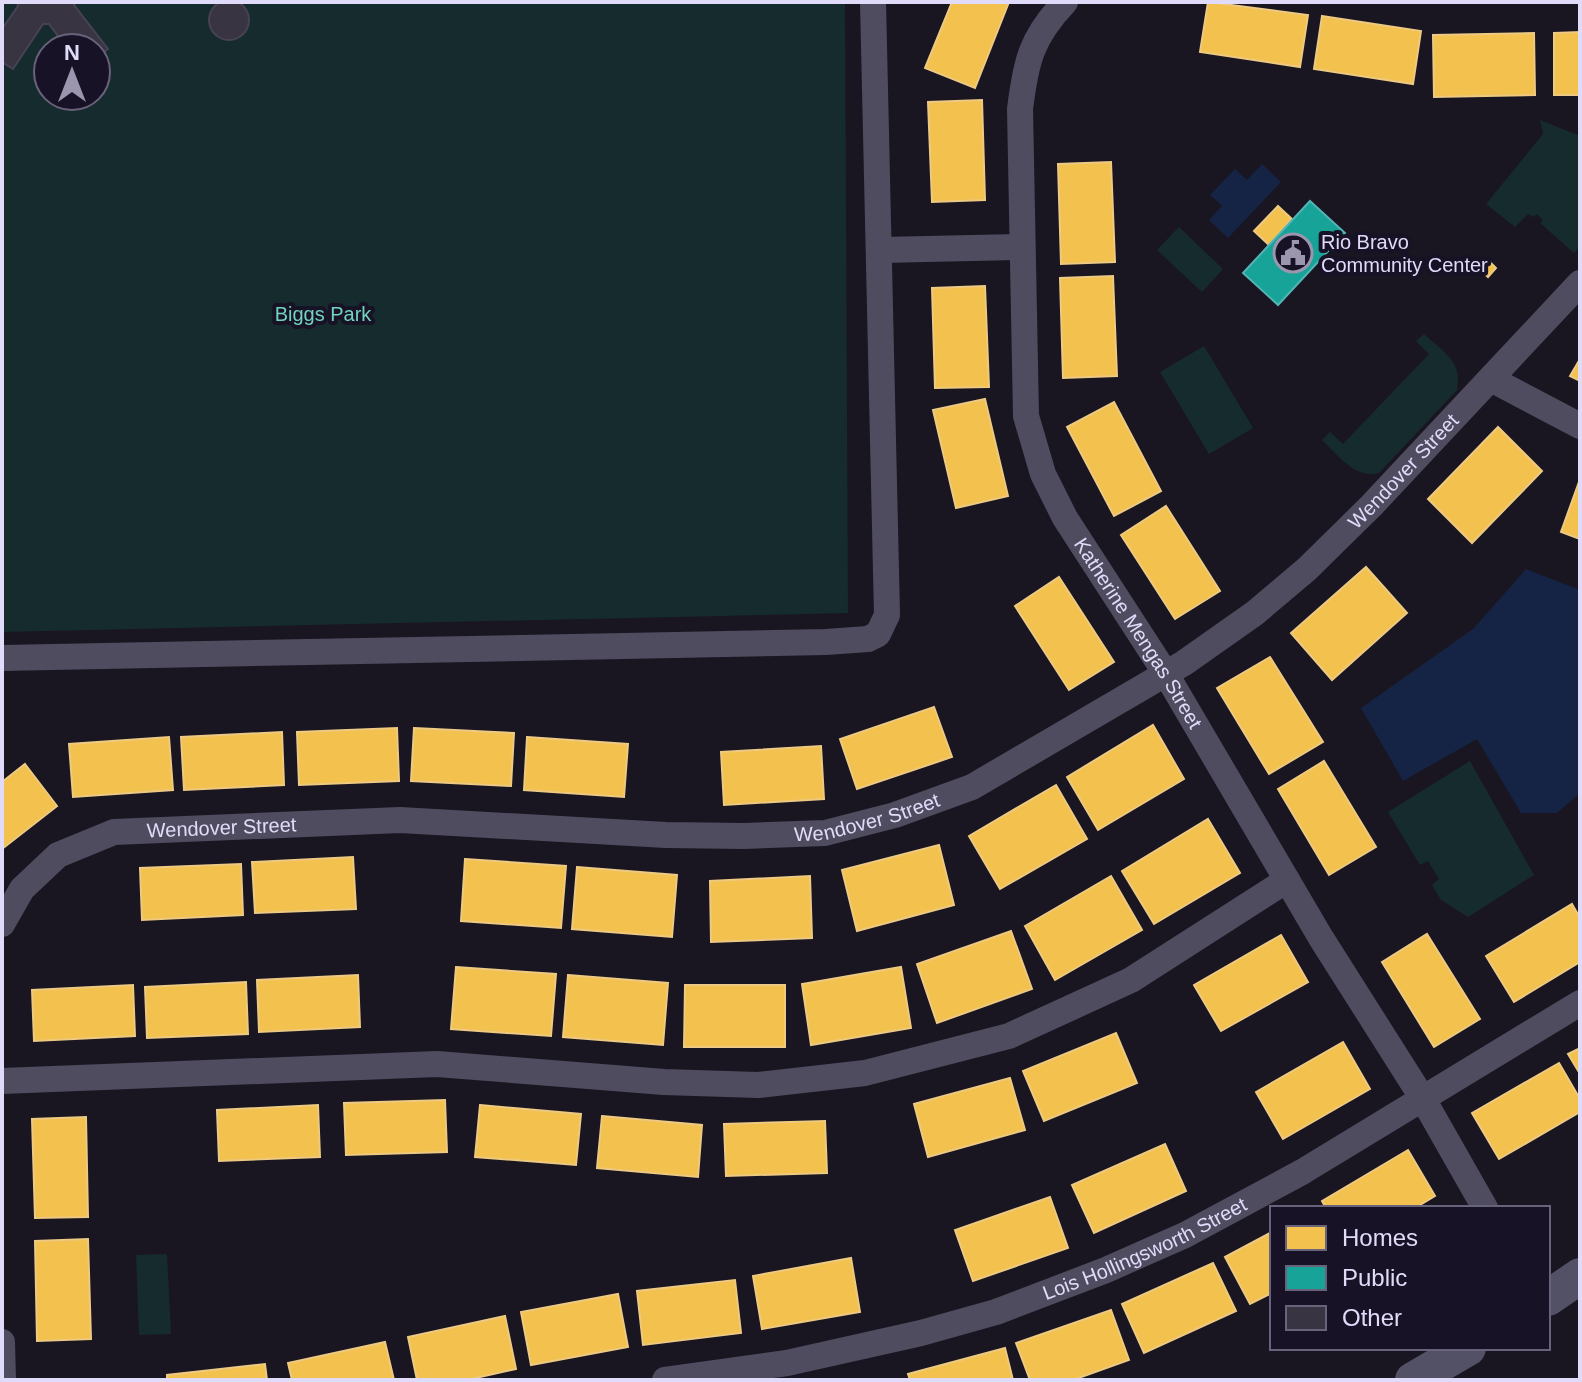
<svg xmlns="http://www.w3.org/2000/svg" width="1582" height="1382" viewBox="0 0 1582 1382" font-family="Helvetica,sans-serif">
<rect width="100%" height="100%" fill="#191621"/>
<g fill="#162b2d" fill-rule="evenodd">
<path d="M2 2H845L848 613 2 632ZM48 48H96V96H48Z"/>
<polygon points="1540,120 1580,136 1580,246 1574,253 1540,223 1543,220 1537,214 1533,217 1528,214 1515,227 1486,204 1543,134"/>
<polygon points="1179,227 1223,269 1202,292 1157,250"/>
<path d="M1424 334C1443 352 1463 361 1457 390L1379 473C1355 479 1339 456 1322 440L1330 432 1343 444 1429 354 1416 341Z"/>
<polygon points="1204,346 1253,428 1209,454 1160,372"/>
<polygon points="1470,761 1534,875 1468,917 1441,900 1432,885 1439,879 1428,861 1420,865 1388,812"/>
<polygon points="167,1254 171,1334 139,1335 136,1255"/>
</g>
<g fill="#152444">
<polygon points="1262,164 1281,182 1228,238 1209,220 1222,206 1210,195 1235,169 1247,180"/>
<polygon points="1526,569 1580,590 1580,793 1557,813 1521,813 1477,739 1403,781 1361,708 1473,629"/>
</g>
<g fill="#f2c14e" stroke="#edc982" stroke-width="2">
<polygon points="952,2 1009,2 975,88 925,68"/>
<polygon points="1208,2 1308,15 1300,67 1200,52"/>
<polygon points="1322,16 1421,31 1413,84 1314,69"/>
<polygon points="1580,32 1580,95 1554,95 1554,33"/>
<polygon points="1534,33 1535,95 1434,97 1433,35"/>
<polygon points="982,100 985,200 932,202 928,102"/>
<polygon points="1111,162 1115,262 1061,264 1058,164"/>
<polygon points="1278,206 1292,219 1269,245 1254,231"/>
<polygon points="1488,260 1496,268 1488,277 1479,269"/>
<polygon points="1113,276 1117,376 1063,378 1060,278"/>
<polygon points="985,286 989,387 935,388 932,288"/>
<polygon points="1580,359 1580,381 1570,376"/>
<polygon points="985,399 1008,496 956,508 933,410"/>
<polygon points="1114,402 1161,491 1114,516 1067,427"/>
<polygon points="1498,427 1542,471 1472,543 1428,499"/>
<polygon points="1580,479 1580,539 1561,532"/>
<polygon points="1166,506 1220,591 1175,619 1121,535"/>
<polygon points="1366,567 1407,613 1332,680 1291,633"/>
<polygon points="1059,577 1114,662 1069,690 1015,606"/>
<polygon points="1270,657 1323,742 1269,774 1217,688"/>
<polygon points="934,707 952,757 857,789 840,739"/>
<polygon points="1153,725 1184,779 1098,830 1067,777"/>
<polygon points="397,728 399,781 299,785 297,732"/>
<polygon points="414,728 514,733 511,786 411,781"/>
<polygon points="282,732 284,785 184,790 181,737"/>
<polygon points="169,737 173,790 73,797 69,744"/>
<polygon points="527,737 628,744 624,797 524,790"/>
<polygon points="821,746 824,799 724,805 721,752"/>
<polygon points="1324,761 1376,847 1329,875 1278,789"/>
<polygon points="25,764 57,806 2,849 2,782"/>
<polygon points="1056,785 1087,839 1000,889 969,836"/>
<polygon points="1208,819 1240,873 1154,924 1122,871"/>
<polygon points="939,845 954,905 857,931 842,870"/>
<polygon points="353,857 356,909 255,913 252,862"/>
<polygon points="465,859 566,866 561,928 461,921"/>
<polygon points="241,864 243,915 142,920 140,868"/>
<polygon points="577,867 677,875 672,937 572,929"/>
<polygon points="810,876 812,938 711,942 710,881"/>
<polygon points="1111,876 1142,930 1055,980 1025,926"/>
<polygon points="1572,904 1580,918 1580,962 1514,1002 1486,956"/>
<polygon points="1011,931 1032,989 937,1023 917,964"/>
<polygon points="1427,934 1480,1019 1434,1047 1382,962"/>
<polygon points="1281,935 1308,982 1221,1031 1194,985"/>
<polygon points="456,967 556,974 551,1036 451,1029"/>
<polygon points="901,967 911,1028 811,1045 802,984"/>
<polygon points="358,975 360,1027 259,1032 257,980"/>
<polygon points="568,975 668,983 663,1045 563,1037"/>
<polygon points="246,982 248,1034 147,1038 145,987"/>
<polygon points="133,985 135,1036 34,1041 32,990"/>
<polygon points="685,985 785,985 785,1047 684,1047"/>
<polygon points="1116,1033 1137,1083 1044,1121 1023,1071"/>
<polygon points="1343,1042 1370,1089 1283,1139 1256,1092"/>
<polygon points="1580,1048 1580,1074 1568,1054"/>
<polygon points="1559,1063 1580,1099 1580,1112 1499,1159 1472,1113"/>
<polygon points="1010,1078 1025,1130 928,1157 914,1104"/>
<polygon points="445,1100 447,1152 346,1155 344,1103"/>
<polygon points="318,1105 320,1157 219,1161 217,1110"/>
<polygon points="480,1105 581,1114 576,1165 475,1157"/>
<polygon points="602,1116 702,1125 698,1177 597,1168"/>
<polygon points="86,1117 88,1217 35,1218 32,1119"/>
<polygon points="825,1121 827,1173 726,1176 724,1124"/>
<polygon points="1165,1144 1186,1191 1094,1233 1072,1185"/>
<polygon points="1408,1150 1435,1196 1415,1208 1326,1208 1322,1201"/>
<polygon points="1050,1197 1068,1248 973,1281 955,1230"/>
<polygon points="1272,1232 1272,1293 1250,1304 1225,1257"/>
<polygon points="88,1239 91,1339 37,1341 35,1241"/>
<polygon points="851,1258 860,1312 762,1329 753,1276"/>
<polygon points="1213,1263 1236,1311 1144,1353 1122,1304"/>
<polygon points="735,1280 741,1333 643,1345 637,1291"/>
<polygon points="618,1294 628,1347 531,1365 521,1312"/>
<polygon points="1111,1310 1129,1360 1073,1380 1030,1380 1016,1343"/>
<polygon points="505,1316 516,1369 467,1380 417,1380 408,1337"/>
<polygon points="385,1342 394,1380 292,1380 288,1363"/>
<polygon points="1005,1348 1013,1380 910,1380 908,1374"/>
<polygon points="265,1364 267,1380 167,1380 167,1375"/>
</g>
<polygon fill="#17a398" stroke="#54b4b5" stroke-width="2" points="1310,201 1345,233 1278,305 1243,273"/>
<g fill="#393442" stroke="#474354" stroke-width="2">
<circle cx="229" cy="20" r="20"/>
<polygon points="17,2 76,2 74,5 108,49 96,57 96,48 67,48 49,24 43,24 13,69 2,62 2,29 18,6"/>
</g>
<g fill="none" stroke-linecap="round" stroke-linejoin="round">
<g stroke="#4f4c60" stroke-width="26">
<path id="s1" d="M1065 2C1031 38 1026 61 1020 109L1026 416 1043 474 1065 518 1166 674 1321 938 1423 1099 1485 1208"/>
<polyline points="880,250 1021,247"/>
<polyline points="1491,379 1580,426"/>
<polyline points="2,658 826,642 868,639 878,634 887,615 873,2"/>
<path id="s2" d="M2 924 22 889 58 855 114 832 400 820 666 835 744 836 825 833 895 815 972 787 1184 663 1255 613 1307 569 1372 505 1580 283"/>
<polyline points="2,1081 437,1064 664,1082 758,1085 865,1073 1009,1036 1131,980 1287,880"/>
<polyline points="2,1342 3,1380"/>
<path id="s3" d="M665 1380 787 1363 921 1333 996 1312 1106 1270 1185 1235 1302 1172 1580 1003"/>
</g>
<g stroke="#535166" stroke-width="36">
<polyline points="1548,1298 1580,1276"/>
<polyline points="1413,1380 1468,1348"/>
</g>
</g>
<defs>
<symbol id="civic-ring" viewBox="-11 -11 22 22"><circle r="9.5" fill="#171225" stroke="#9b96ae" stroke-width="1.5"/><path d="M-.6-6.5H3V-4.5H.6V-3L4-1V1h2V6H-6V1h2V-1L-.6-3ZM-1.2 2.5V6h2.4V2.5Z" fill="#9b96ae"/></symbol>
</defs>
<g fill-rule="evenodd">
<use href="#civic-ring" x="1271" y="231" width="44" height="44"/>
</g>
<g text-anchor="middle" dominant-baseline="central" stroke-width="8" stroke-linejoin="round" paint-order="stroke">
<g font-size="20" fill="#e1dbfa" stroke="#171225" text-anchor="start">
<text x="1321" y="242">Rio Bravo<tspan x="1321" dy="23">Community Center</tspan></text>
</g>
<g font-size="20" fill="#70d2bf" stroke="#171225">
<text x="323" y="314">Biggs Park</text>
</g>
<g font-size="20" fill="#e1dbfa" stroke="#171225">
<text stroke="none"><textPath href="#s2" startOffset="1554">Wendover Street</textPath></text>
<text stroke="none"><textPath href="#s1" startOffset="672">Katherine Mengas Street</textPath></text>
<text stroke="none"><textPath href="#s2" startOffset="906">Wendover Street</textPath></text>
<text stroke="none"><textPath href="#s2" startOffset="258">Wendover Street</textPath></text>
<text stroke="none"><textPath href="#s3" startOffset="500">Lois Hollingsworth Street</textPath></text>
</g>
</g>
<rect width="1582" height="1382" fill="none" stroke="#e1dbfa" stroke-width="8"/>
<rect x="1270" y="1206" width="280" height="144" fill="#171225" stroke="#68627a" stroke-width="2"/>
<rect x="1286" y="1226" width="40" height="24" fill="#f2c14e" stroke="#68627a" stroke-width="2"/>
<text x="1342" y="1246" font-size="24" fill="#e1dbfa">Homes</text>
<rect x="1286" y="1266" width="40" height="24" fill="#17a398" stroke="#68627a" stroke-width="2"/>
<text x="1342" y="1286" font-size="24" fill="#e1dbfa">Public</text>
<rect x="1286" y="1306" width="40" height="24" fill="#393442" stroke="#68627a" stroke-width="2"/>
<text x="1342" y="1326" font-size="24" fill="#e1dbfa">Other</text>
<g transform="translate(72 72)"><circle r="38" fill="#171225" stroke="#68627a" stroke-width="2"/>
<path d="M0-6L14 30L0 20L-14 30Z" fill="#9b96ae"/>
<text y="-12" font-size="22" font-weight="bold" text-anchor="middle" fill="#e1dbfa">N</text>
</g>
</svg>
